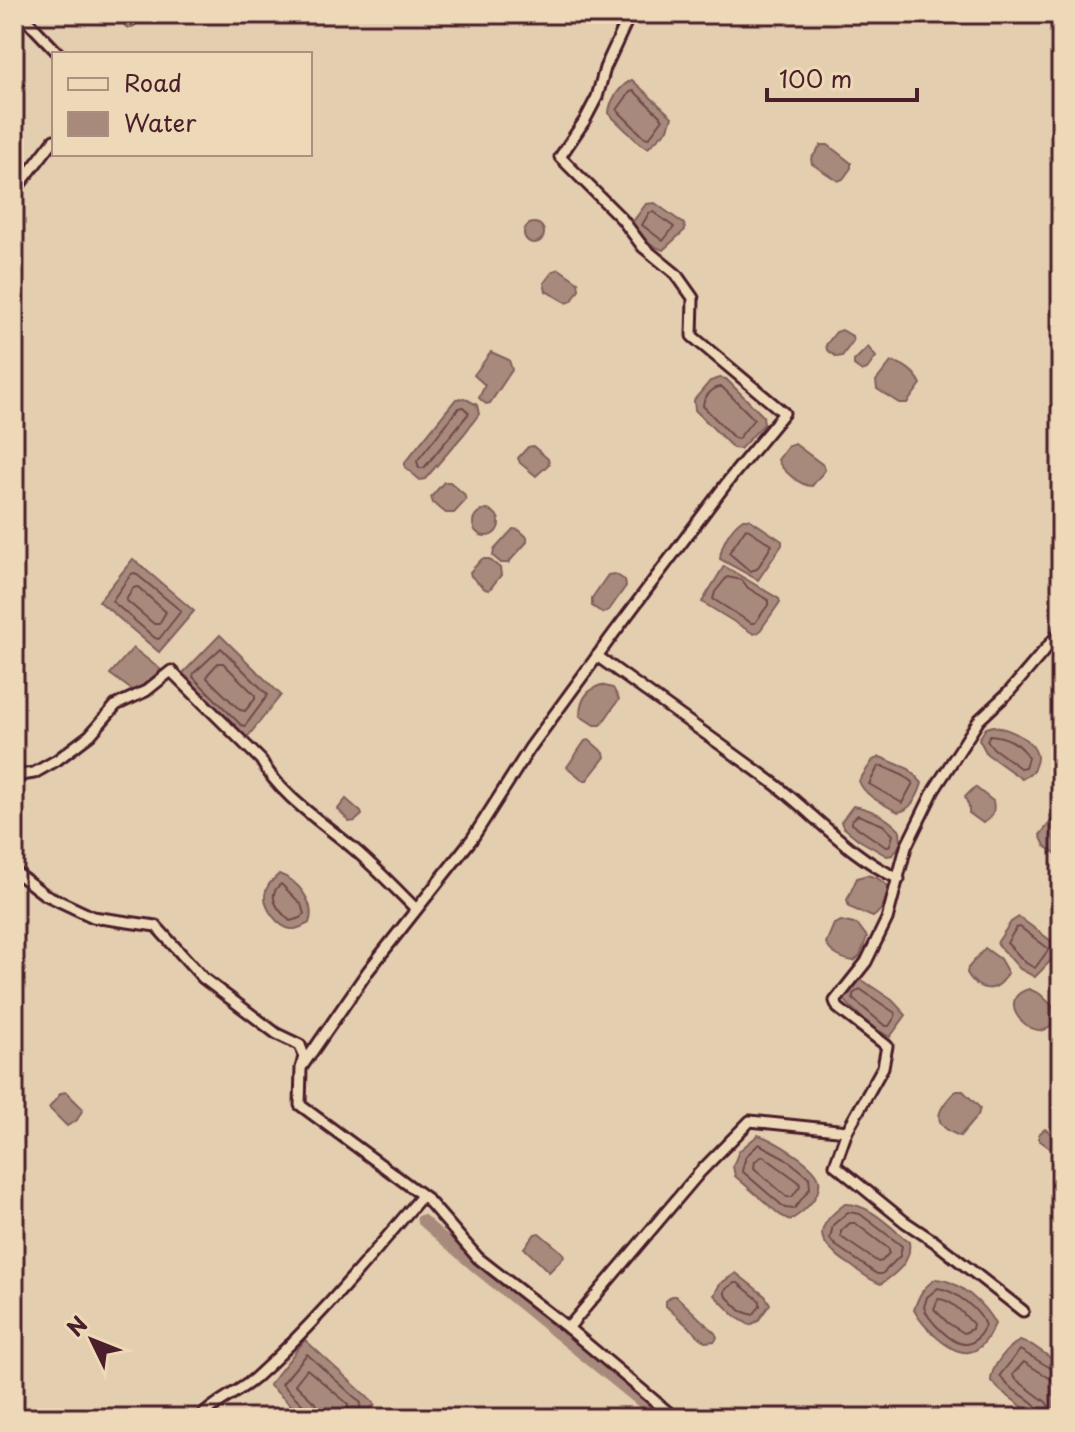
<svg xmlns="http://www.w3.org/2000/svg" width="1075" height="1432" viewBox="0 0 1075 1432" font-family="'Playpen Sans',sans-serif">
<rect width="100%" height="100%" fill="#e3ceaf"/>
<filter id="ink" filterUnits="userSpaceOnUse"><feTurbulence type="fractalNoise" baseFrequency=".0125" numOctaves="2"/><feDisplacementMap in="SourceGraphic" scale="16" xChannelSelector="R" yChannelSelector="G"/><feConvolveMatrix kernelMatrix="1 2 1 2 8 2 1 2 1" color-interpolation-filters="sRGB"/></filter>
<g filter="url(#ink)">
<g fill="#a88a7c" stroke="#825f5c" stroke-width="2">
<polygon points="115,14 146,14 132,28 127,28"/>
<path d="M632 80 672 117 668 129 648 148 640 144 609 114C609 101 620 86 632 80Z"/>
<polygon points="821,145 828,145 851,163 851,168 843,179 838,181 812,164 811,159"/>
<path d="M655 203 684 224 685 230 663 250C652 246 637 235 632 223L646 204Z"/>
<circle cx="534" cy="233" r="10"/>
<polygon points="559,269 578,282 579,289 572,301 567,303 546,291 544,283 553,271"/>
<polygon points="842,330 852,336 853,341 842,356 837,357 827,350 826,345 836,332"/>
<polygon points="868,347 876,357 867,369 862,371 854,365 854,361"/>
<polygon points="491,352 509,360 512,370 490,403 486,404 479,398 485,385 474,375"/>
<path d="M891 362C902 362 916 373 921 384L907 403H899L877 389 876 381Z"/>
<polygon points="720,378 726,379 763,416 764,424 740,449 733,448 695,410 694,400 710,381"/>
<polygon points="464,398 477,405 479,414 464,434 425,479 420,480 405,467 405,462 456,399"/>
<path d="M795 444 823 465 825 470 812 486C801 486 782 471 778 460L788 446Z"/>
<polygon points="533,446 548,459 549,464 536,476 520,463 518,458 528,447"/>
<polygon points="444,482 450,482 464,494 466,500 454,513 446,513 433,503 431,497"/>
<circle cx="486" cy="523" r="13"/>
<path d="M743 519H749L782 541V545L758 580 720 559C721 544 731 527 743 519Z"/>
<polygon points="513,529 519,530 527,537 527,542 508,563 501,563 493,556 494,550"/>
<polygon points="133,559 194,611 159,652 99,601"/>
<polygon points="482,559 489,559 500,568 501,575 489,590 485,589 471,576 470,572"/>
<polygon points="724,566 779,599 780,602 759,632 754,634 702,602"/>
<polygon points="615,574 625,580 626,586 609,610 603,613 592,606 592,598 608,575"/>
<polygon points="220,635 281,695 245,740 180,676"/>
<polygon points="133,648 161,670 139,689 132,690 110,674"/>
<path d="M601 685 613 688 619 699 601 725H594L580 716C580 701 586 690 601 685Z"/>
<path d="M993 726C1008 729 1036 739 1037 758 1037 763 1034 767 1033 772L1022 779 987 754 979 739 986 728Z"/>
<polygon points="589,740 604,753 605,757 587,780 583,780 567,767 585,741"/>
<path d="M880 757 909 769 922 783C919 794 911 811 898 812 884 804 865 797 859 781L873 760Z"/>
<path d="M975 787 993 801C995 811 993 818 983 823L969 813V807L965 797Z"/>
<polygon points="346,799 361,812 362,815 355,821 349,822 338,809"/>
<path d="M853 806C872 809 887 817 900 831L901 843 893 855 887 856 859 840 843 827 841 822Z"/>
<polygon points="1061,809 1061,857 1045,846 1040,835"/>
<path d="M279 874C299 881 316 904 309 923 303 926 297 930 291 929 278 927 264 908 265 895 266 885 273 880 279 874Z"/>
<path d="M867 875 877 878 887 885C889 897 883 910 873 917L849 907 847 900 857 878Z"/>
<polygon points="1019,917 1058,946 1058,953 1035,977 1020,969 997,943 1011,922"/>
<path d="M841 921 858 925 867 937 860 956 854 961C844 960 830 954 826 943L834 924Z"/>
<path d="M985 948 1000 959 1008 973C997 994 979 993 967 973L968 968Z"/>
<polygon points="862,980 892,1000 906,1015 890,1037 869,1025 843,999 844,993 854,982"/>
<path d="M1029 989 1040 994 1059 1012C1047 1059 986 1001 1029 989Z"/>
<path d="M956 1091H963L980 1108 978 1115 960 1136C930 1125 936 1110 956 1091Z"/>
<polygon points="66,1092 83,1109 77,1120 67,1126 49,1108 61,1093"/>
<polygon points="1045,1129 1061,1141 1061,1156 1039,1140 1039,1134"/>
<path d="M758 1135C772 1139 817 1165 819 1180 822 1196 803 1213 790 1220L780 1215 735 1176 733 1166 739 1151Z"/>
<path d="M845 1204C869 1203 891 1228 909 1242 912 1262 896 1273 881 1284 869 1280 859 1271 849 1264 817 1243 811 1229 845 1204Z"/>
<polygon points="539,1233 563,1253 564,1257 549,1272 524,1248 535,1234"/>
<polygon points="736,1273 765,1296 770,1304 758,1321 750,1325 736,1317 714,1295 720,1284"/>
<path d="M936 1279C959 1280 985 1305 995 1324 989 1335 983 1350 969 1352 950 1355 922 1325 914 1310 919 1295 923 1287 936 1279Z"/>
<polygon points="672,1296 676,1296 715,1333 717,1337 715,1341 705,1342 666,1306 666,1301"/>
<polygon points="305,1340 375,1404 362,1418 305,1418 269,1385"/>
<path d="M1020 1341 1032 1345 1061 1365V1418H1038L1001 1391 991 1381C991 1367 1007 1347 1020 1341Z"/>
</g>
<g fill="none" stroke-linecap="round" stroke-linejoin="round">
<g stroke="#704a4b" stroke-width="2">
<polygon points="634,91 663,119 649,138 644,137 617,110 630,92"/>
<polygon points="653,212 674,227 663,241 642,225 649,213"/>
<path d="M722 387 754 419 738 439 734 438 703 406C703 397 714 386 722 387Z"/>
<polygon points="463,407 469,413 424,468 419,468 417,461 459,408"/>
<polygon points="746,528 772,545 757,569 750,571 729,553"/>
<polygon points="135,573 181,611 159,639 155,638 112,601 131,574"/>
<polygon points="727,577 742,580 748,588 768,600 768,605 755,623 751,623 713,599 715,592"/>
<polygon points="138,587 166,612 159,624 154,624 126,600 133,588"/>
<polygon points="221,648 268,695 245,726 241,725 193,677 194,673"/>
<polygon points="218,663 223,663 255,695 255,699 245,711 240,710 207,678 208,674"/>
<path d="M990 735C1005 736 1022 743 1028 758L1025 767 1020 768 993 748 987 740Z"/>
<polygon points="882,766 904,776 913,783 902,803 869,784 878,767"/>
<polygon points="858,815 883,825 893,835 890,845 886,847 852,824 852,820"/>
<path d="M281 884 301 904 304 914 301 918 290 921C279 911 265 896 281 884Z"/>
<polygon points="1020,927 1049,949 1035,968 1026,963 1007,943 1016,928"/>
<polygon points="860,989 895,1013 895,1017 889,1026 885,1026 853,999 853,994"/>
<polygon points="759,1144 785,1158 809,1177 810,1188 794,1209 785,1208 742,1171 746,1156"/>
<polygon points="763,1156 799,1182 800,1186 792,1197 787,1197 754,1168 755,1161"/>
<polygon points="848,1212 860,1214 902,1246 900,1256 882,1274 877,1274 835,1245 830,1239 833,1225"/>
<polygon points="850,1223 855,1223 889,1249 889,1253 882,1261 878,1262 841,1237 841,1231"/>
<polygon points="734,1283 738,1283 760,1301 760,1306 753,1315 741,1311 725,1295 725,1290"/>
<path d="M938 1288C954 1290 981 1310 985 1326 981 1333 976 1343 967 1344 953 1346 927 1319 924 1307L927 1297Z"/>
<path d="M938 1299C951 1299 964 1314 973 1324L972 1329 964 1333 948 1323 934 1309Z"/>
<polyline points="310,1418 308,1410 282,1384 307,1354 361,1403 357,1418"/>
<polyline points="320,1418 317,1405 295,1384 307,1369 348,1404 347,1418"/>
<path d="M1042 1418C1039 1398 1008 1393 1000 1375L1020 1350 1054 1370 1061 1371"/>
<polyline points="1052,1418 1051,1410 1046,1402 1014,1378 1013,1374 1024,1362 1051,1379 1061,1381"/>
</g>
<polyline stroke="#a88a7c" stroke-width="11" points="422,1220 479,1270 661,1418"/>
<defs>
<g id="street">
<polyline points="21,14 59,54"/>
<polyline points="630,14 605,68 597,97 585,120 560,157 622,219 643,247 676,274 693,298 692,336 784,413 732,476 614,633 530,748 472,839 368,971 301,1068 300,1105 426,1198 478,1258 568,1328 675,1418"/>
<polyline points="14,192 54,140"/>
<path d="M597 656C655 698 714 739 772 782 814 814 851 857 899 879"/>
<path d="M14 776 34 773 57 760 90 735 116 705 146 691 171 671 261 760C279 795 325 824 354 849 376 868 396 889 416 909"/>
<polyline points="14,871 44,894 93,917 156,926 203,978 277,1034 300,1045 304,1056 302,1065"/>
<polyline points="1023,1311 935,1242 905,1222 835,1165 847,1131 883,1067 887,1046 838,1008 835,1001 866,962 887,919 906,847 934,790 979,720 1009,692 1061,631"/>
<polyline points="568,1328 700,1172 750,1121 847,1131"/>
<path d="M200 1418C215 1401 238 1393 255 1378 316 1323 369 1258 422 1196"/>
</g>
</defs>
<use href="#street" stroke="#4a1f2b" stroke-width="15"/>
<use href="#street" stroke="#edd9b7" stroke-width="9"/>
</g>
</g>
<rect width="1075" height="1432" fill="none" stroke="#edd9b7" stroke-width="48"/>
<rect x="24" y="24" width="1027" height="1384" fill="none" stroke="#4a1f2b" stroke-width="3" filter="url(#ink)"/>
<rect x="52" y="52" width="260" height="104" fill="#edd9b7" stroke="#ac8f7f" stroke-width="2"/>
<rect x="68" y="78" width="40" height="12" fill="#edd9b7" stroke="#ac8f7f" stroke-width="2"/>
<text x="124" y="92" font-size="24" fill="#4a1f2b">Road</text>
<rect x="68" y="112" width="40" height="24" fill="#a88a7c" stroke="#ac8f7f" stroke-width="2"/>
<text x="124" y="132" font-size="24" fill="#4a1f2b">Water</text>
<g transform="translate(92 1340) rotate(313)" stroke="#edd9b7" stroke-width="6" paint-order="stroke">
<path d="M0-6L14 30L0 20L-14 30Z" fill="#4a1f2b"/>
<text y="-12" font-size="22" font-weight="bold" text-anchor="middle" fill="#4a1f2b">N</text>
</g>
<path d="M767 88v12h150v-12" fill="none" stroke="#4a1f2b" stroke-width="4"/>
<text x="779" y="88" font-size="24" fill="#4a1f2b" stroke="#edd9b7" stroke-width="6" paint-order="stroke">100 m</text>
</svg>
